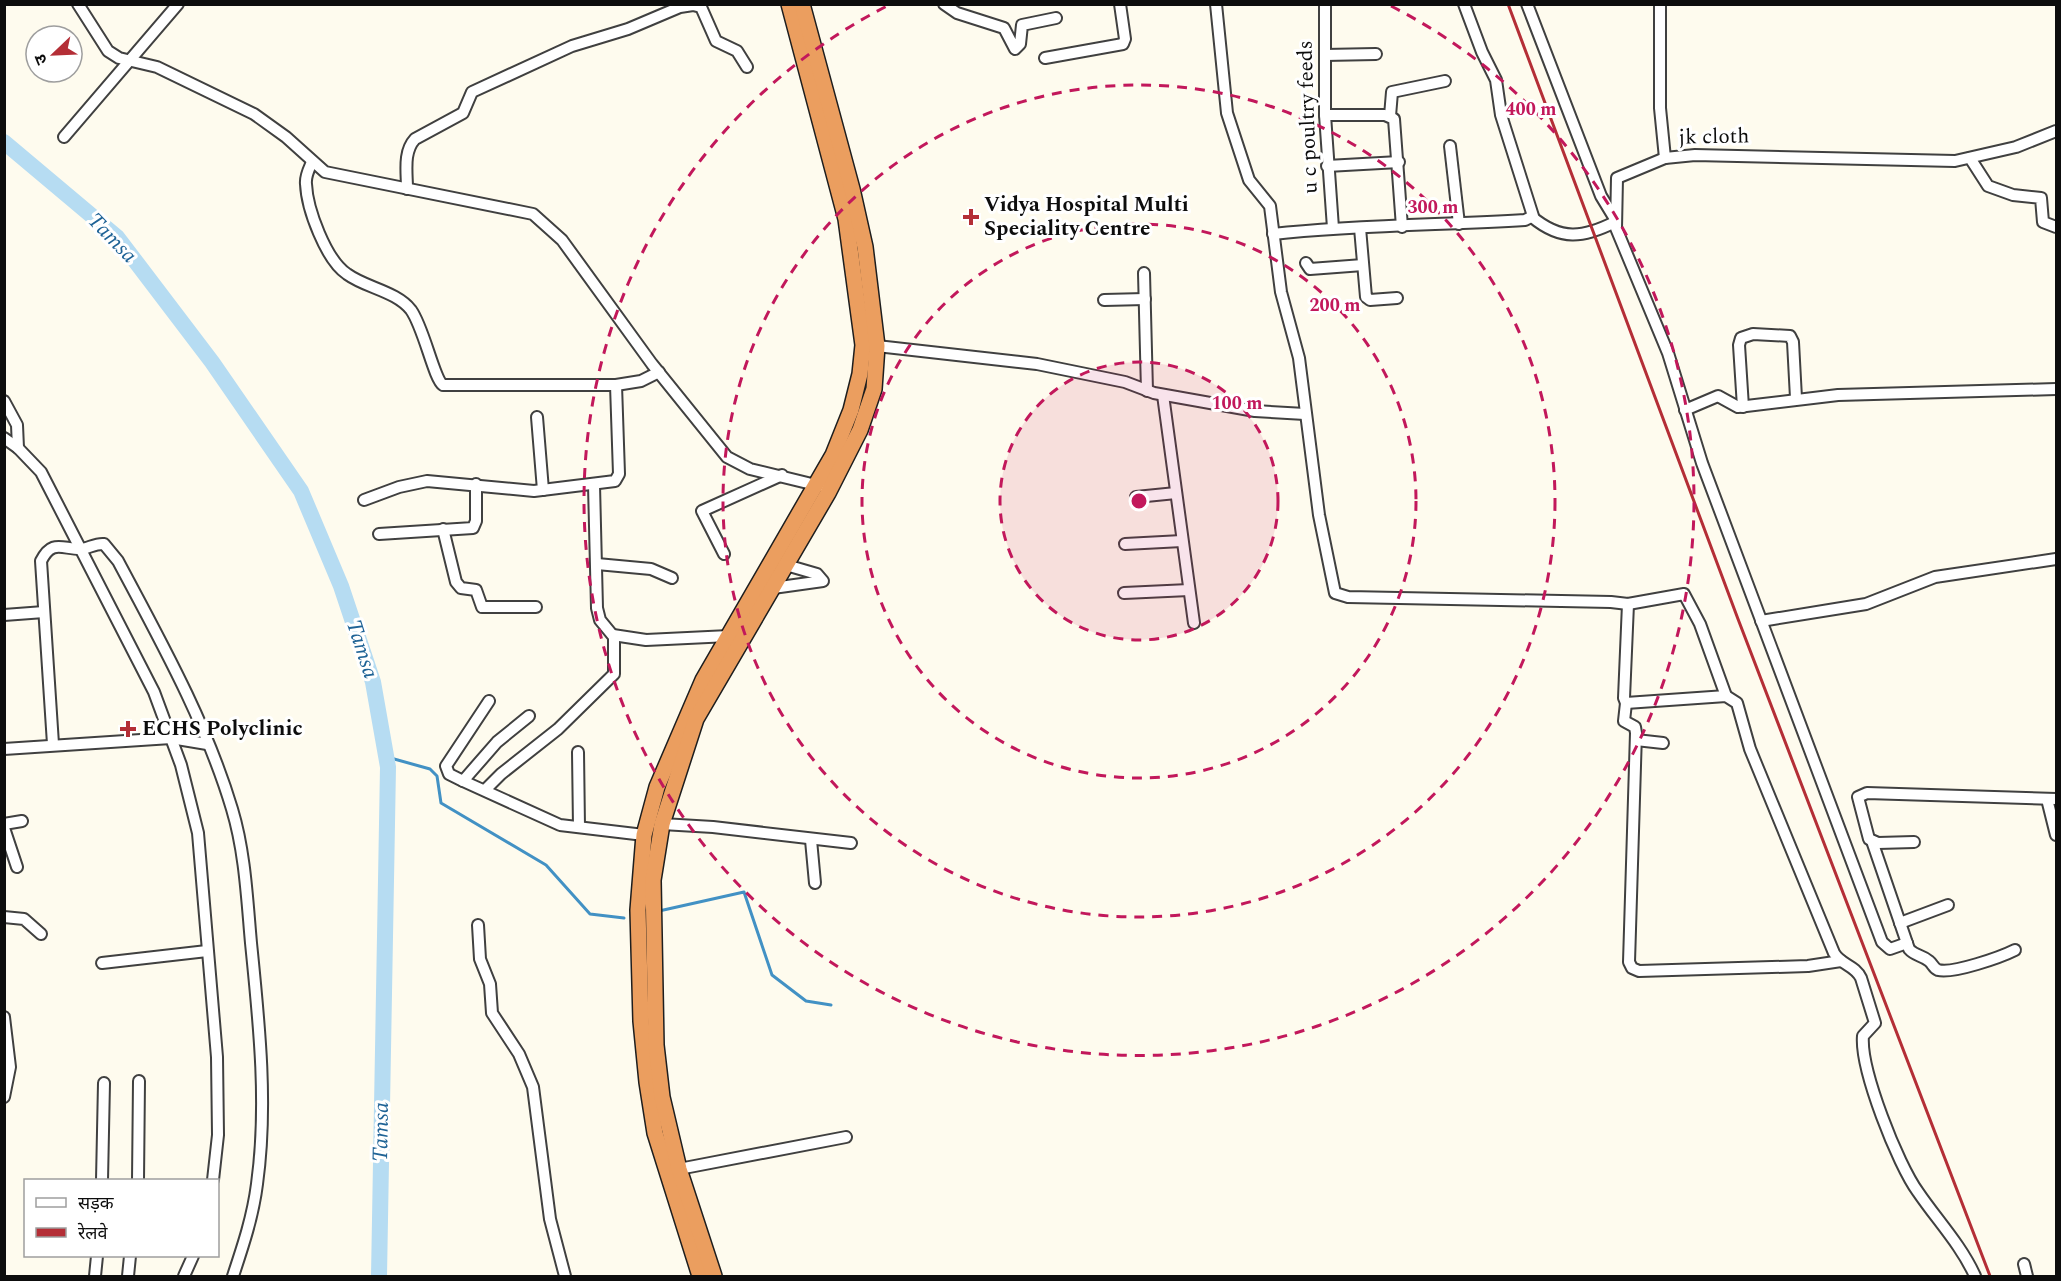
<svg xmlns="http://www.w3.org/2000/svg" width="2061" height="1281" viewBox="0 0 2061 1281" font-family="Spectral,'Noto Sans Devanagari',serif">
<rect width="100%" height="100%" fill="#fefbee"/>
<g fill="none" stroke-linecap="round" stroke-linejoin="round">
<g stroke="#4291c4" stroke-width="3">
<polyline points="387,757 430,769 437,776 441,803 546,865 590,914 624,918"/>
<polyline points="659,911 744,892 772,975 806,1001 831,1005"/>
</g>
<polyline stroke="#b6dcf2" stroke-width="16" points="4,142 117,237 212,362 301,491 341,586 373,682 388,767 379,1276"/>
<defs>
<g id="minor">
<polyline points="78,4 108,51 119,58 157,67 254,114 286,137 325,172 533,214 562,240 652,364 727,457 750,469 820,486"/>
<polyline points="944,4 957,13 1004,28 1015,49 1020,44 1022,25 1056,18"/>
<polyline points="1216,4 1227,113 1249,180 1270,206 1281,292 1299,358 1319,515 1335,593 1348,597 1611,602 1628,604 1684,594 1700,624 1726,696"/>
<polyline points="1325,4 1325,115 1333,228"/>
<polyline points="1527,4 1601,196 1615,219"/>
<polyline points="1660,4 1660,108 1665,158"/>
<polyline points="1325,55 1376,54"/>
<polyline points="1045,58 1123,44 1125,39 1120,4"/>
<polyline points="1325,115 1385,115 1394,119 1402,227"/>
<polyline points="1390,116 1392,92 1445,81"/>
<polyline points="64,137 178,4"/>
<polyline points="1450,146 1459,224"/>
<polyline points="1970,158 1988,186 2013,195 2041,198 2043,222 2056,227"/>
<path d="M312 162C309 169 305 176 306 184 307 209 326 260 347 274 366 288 396 291 411 310 424 328 434 379 443 385H616L641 381 659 372"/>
<polyline points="1327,166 1399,162"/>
<path d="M407 189C407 172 403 152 415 139L463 113 472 92 572 46 628 29 680 7 693 5 701 7 716 41 737 51 747 67"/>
<path d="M1532 217C1561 241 1583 238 1615 222"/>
<polyline points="1360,228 1366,297 1370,300 1397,298"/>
<path d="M1273 234C1357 225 1441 225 1525 220L1533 216 1501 115 1496 80 1482 52 1464 4"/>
<polyline points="1306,263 1310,269 1363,265"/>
<polyline points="1144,273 1147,391"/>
<polyline points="1104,300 1145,299"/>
<polyline points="877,346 1037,364 1125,382 1154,393 1255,411 1305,414"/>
<polyline points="1163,395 1194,623"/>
<polyline points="4,401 17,425 18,448"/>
<polyline points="1743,407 1739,345 1741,338 1753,334 1790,336 1793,342 1796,398"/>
<polyline points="1685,410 1718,396 1738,407 1838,395 2056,389"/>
<polyline points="537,417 543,490"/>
<polyline points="4,438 18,448 41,472 154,692 181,765 198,833 217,1057 218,1135 213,1180"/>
<polyline points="1136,497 1176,493"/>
<polyline points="364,500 399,487 427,481 534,491 615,481 619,474 616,385"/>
<polyline points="443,529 456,582 461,588 476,590 482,607 536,607"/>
<polyline points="379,534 473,528 476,521 476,484"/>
<polyline points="1125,544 1182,541"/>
<polyline points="724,554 702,511 782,475"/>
<polyline points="597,564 651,569 672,578"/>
<polyline points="773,588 823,581 817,574 786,565"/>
<polyline points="1124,593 1189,590"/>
<path d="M1628 604 1624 698 1626 703 1726 696 1737 703 1750 749 1834 953C1841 965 1855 965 1861 978L1875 1023 1863 1036C1860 1069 1898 1165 1918 1192 1937 1220 1961 1245 1975 1276"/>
<polyline points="4,615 44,612"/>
<polyline points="1761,621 1866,604 1935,577 2056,559"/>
<polyline points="613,635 646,640 729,636"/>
<polyline points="1626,703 1624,721 1635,727 1636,733 1629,962 1632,968 1639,971 1808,966 1841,961"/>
<polyline points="529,716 497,742 463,781 560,825 644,835"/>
<polyline points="1636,740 1663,743"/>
<path d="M53 744 41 561C52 539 62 549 80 549 88 549 95 543 104 544L118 561C160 640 206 722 232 809 245 852 247 898 251 943 259 1022 268 1105 257 1184 253 1216 243 1246 233 1276"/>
<polyline points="4,749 171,738 207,744"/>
<polyline points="578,752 579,827"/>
<polyline points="463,781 449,774 446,766 489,701"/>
<polyline points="485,790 501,774 558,729 614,674 614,637 600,620 597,608 594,485"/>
<polyline points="2047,799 2056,835"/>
<polyline points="4,824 22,821"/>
<polyline points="662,824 713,827 851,843"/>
<polyline points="4,828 17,867"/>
<polyline points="811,840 815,883"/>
<path d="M1872 841 1909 949C1915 956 1922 955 1929 961 1933 964 1933 968 1938 970 1953 974 2001 957 2015 950"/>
<polyline points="1914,842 1878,843 1869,839 1858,797 1867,793 2056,799"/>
<polyline points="4,917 24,919 41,934"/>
<polyline points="1900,923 1948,905"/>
<polyline points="478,925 480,959 490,984 492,1013 519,1054 533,1087 550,1219 565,1276"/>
<polyline points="1907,943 1890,949 1882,942 1702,463 1668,353 1616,228 1617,178 1665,158 1695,155 1955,161 2016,147 2056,131"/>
<polyline points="102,963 207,951"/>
<polyline points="4,1017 10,1067 4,1097"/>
<polyline points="679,1169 846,1137"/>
<polyline points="102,1180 104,1083"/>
<polyline points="138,1180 139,1081"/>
<polyline points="2024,1264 2027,1276"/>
<polyline points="95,1276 97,1256"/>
<polyline points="128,1276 130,1256"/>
<polyline points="184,1276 193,1256"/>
</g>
<g id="highway">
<polyline points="700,1276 655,1133 647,1082 641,1021 638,910 644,835 657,787 703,680 833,455 851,410 860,374 863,345 846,219 789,4"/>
<polyline points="714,1276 679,1169 662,1097 656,1045 653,880 662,824 696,719 828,493 860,430 874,389 877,346 865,247 852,189 802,4"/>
</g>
</defs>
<use href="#minor" stroke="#404040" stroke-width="14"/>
<use href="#highway" stroke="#1e1e1e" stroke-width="18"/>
<use href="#minor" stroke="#fff" stroke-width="10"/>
<use href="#highway" stroke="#eb9e5f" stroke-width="15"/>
<polyline stroke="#b42e36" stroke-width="3" points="1508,4 1738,619 1990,1276"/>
</g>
<circle cx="1139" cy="501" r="139" fill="#c2185b" fill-opacity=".12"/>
<g fill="none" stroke="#c2185b" stroke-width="3" stroke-dasharray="10 8">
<circle cx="1139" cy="501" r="139"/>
<circle cx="1139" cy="501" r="277"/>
<circle cx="1139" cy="501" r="416"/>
<path d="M1391 6A555 555 0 1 1 887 6"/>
</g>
<g fill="#b42e36" stroke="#fff" stroke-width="2">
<path d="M968 208h6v6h6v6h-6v6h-6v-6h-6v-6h6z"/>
<path d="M125 720h6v6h6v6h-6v6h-6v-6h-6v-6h6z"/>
</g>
<g text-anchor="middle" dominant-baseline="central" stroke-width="6" stroke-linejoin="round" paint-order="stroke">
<g font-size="21" fill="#0d0d0d" stroke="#fff">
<text transform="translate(1308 117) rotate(-92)">u c poultry feeds</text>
<text transform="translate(1714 137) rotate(-1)">jk cloth</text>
</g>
<g font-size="21" font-weight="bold" fill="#0d0d0d" stroke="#fff" text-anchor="start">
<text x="984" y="205">Vidya Hospital Multi<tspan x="984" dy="24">Speciality Centre</tspan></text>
<text x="142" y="729">ECHS Polyclinic</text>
</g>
<g font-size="22" font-style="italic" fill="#1f6396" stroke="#fff">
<text transform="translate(112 238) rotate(46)">Tamsa</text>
<text transform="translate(362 649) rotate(72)">Tamsa</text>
<text transform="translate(381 1132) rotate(-89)">Tamsa</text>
</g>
</g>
<circle cx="1139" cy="501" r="9" fill="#c2185b" stroke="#fff" stroke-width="3"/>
<g font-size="18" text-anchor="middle" font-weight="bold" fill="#c2185b" stroke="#fff" stroke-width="6" stroke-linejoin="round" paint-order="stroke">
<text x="1531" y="115">400 m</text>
<text x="1433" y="213">300 m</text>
<text x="1335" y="311">200 m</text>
<text x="1237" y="409">100 m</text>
</g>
<rect width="2061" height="1281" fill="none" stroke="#0d0d0d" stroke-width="12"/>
<rect x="24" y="1179" width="195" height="78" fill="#ffffff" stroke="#9e9e9e" stroke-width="1.5"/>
<rect x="36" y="1198" width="30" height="9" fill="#ffffff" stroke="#9e9e9e" stroke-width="1.5"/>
<text x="78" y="1209" font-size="18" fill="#0d0d0d">सड़क</text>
<rect x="36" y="1228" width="30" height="9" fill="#b42e36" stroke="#9e9e9e" stroke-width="1.5"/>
<text x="78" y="1239" font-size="18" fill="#0d0d0d">रेलवे</text>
<g transform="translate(54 54) rotate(247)"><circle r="28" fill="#ffffff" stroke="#9e9e9e" stroke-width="1.5"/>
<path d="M0-4.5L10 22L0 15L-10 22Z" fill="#b42e36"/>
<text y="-9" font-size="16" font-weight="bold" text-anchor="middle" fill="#0d0d0d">उ</text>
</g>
</svg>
